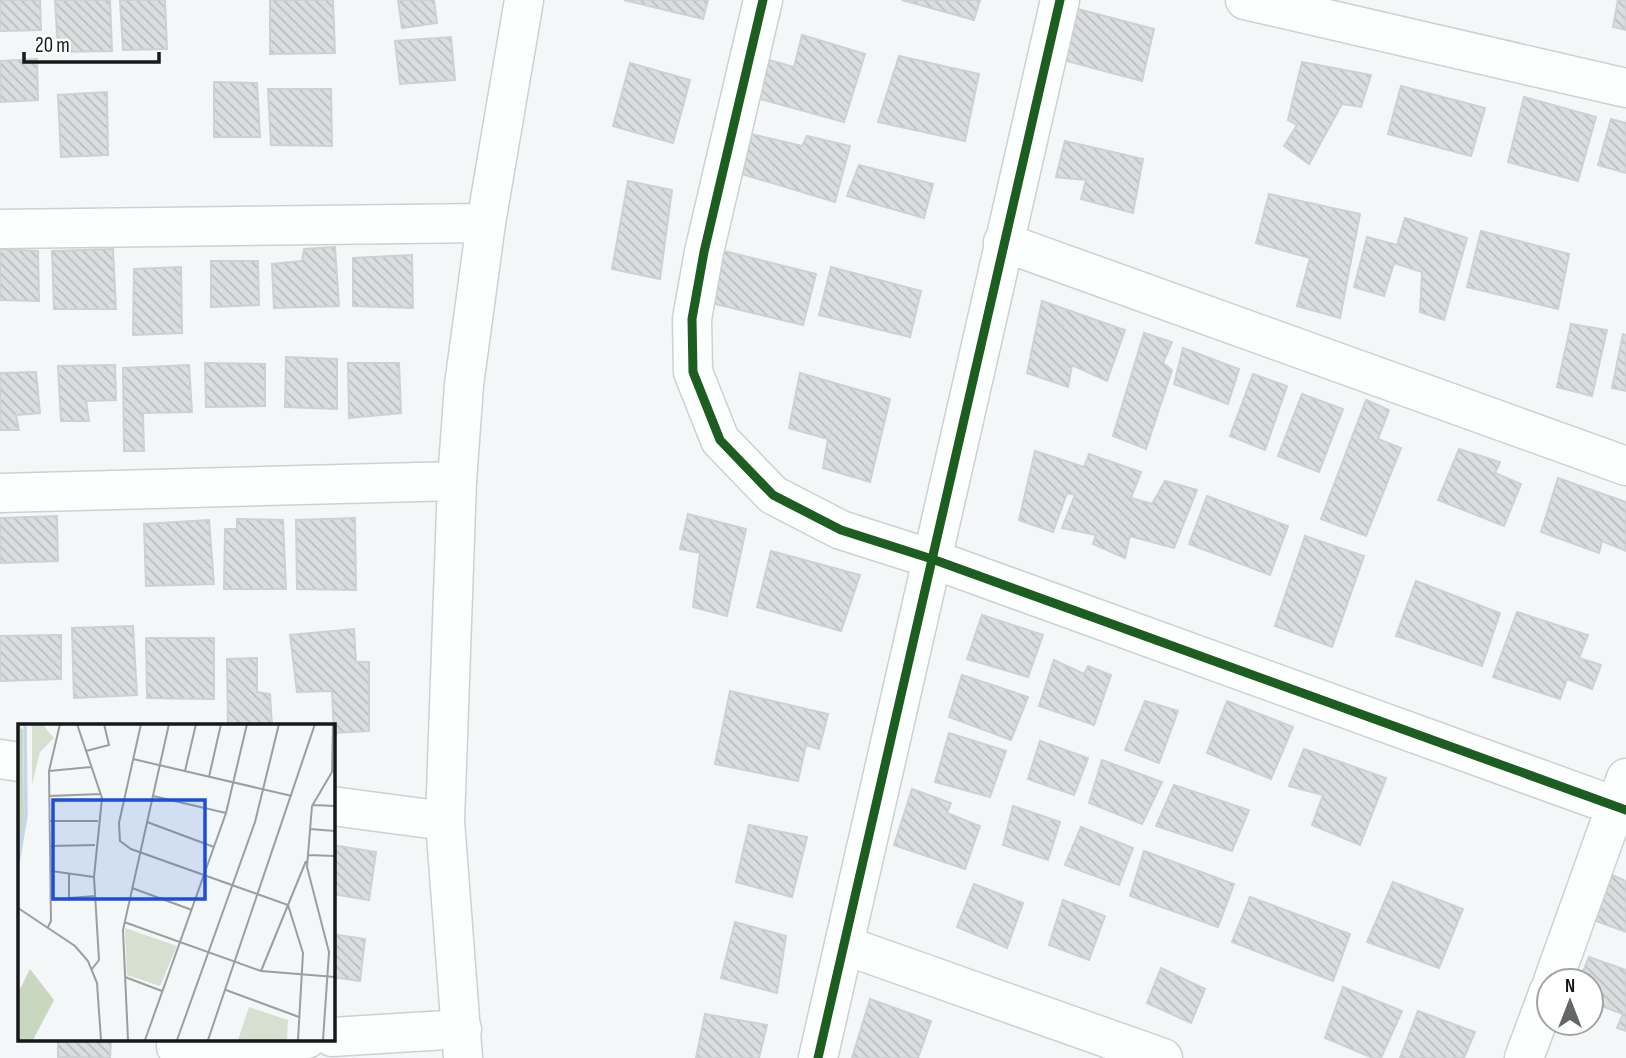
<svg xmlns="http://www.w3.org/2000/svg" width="1626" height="1058" viewBox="0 0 1626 1058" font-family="'Sofia Sans Condensed',sans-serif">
<defs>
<pattern id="building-back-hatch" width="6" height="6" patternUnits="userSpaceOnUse" patternTransform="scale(1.75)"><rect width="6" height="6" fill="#dbdede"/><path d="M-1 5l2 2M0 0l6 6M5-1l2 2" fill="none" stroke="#bbbebe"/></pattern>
</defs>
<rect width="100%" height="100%" fill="#f3f7f7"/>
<g fill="url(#building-back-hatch)" stroke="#ced1d2" stroke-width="2">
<polygon points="0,0 40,0 41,30 0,31"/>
<polygon points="55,0 110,0 112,51 58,52"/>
<polygon points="120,0 165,0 167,49 123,50"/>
<polygon points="270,0 333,0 335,53 270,54"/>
<polygon points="398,0 434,0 437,23 402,28"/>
<polygon points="624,0 708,0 703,19"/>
<polygon points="902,0 980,0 974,20"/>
<polygon points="1618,0 1626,0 1626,30 1613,27"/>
<polygon points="1074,8 1154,29 1142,81 1063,60"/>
<polygon points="802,35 865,54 844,122 760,99 769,60 794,67"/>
<polygon points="451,37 455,80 400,84 395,41"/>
<polygon points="899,56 979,74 965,141 878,122"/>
<polygon points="37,59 38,100 0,102 0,61"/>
<polygon points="1302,62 1371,75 1361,107 1342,104 1309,164 1284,146 1297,125 1288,120"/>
<polygon points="630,63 690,80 673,143 613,126"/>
<polygon points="214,82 257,83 260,137 214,137"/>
<polygon points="1401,86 1485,108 1471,156 1388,134"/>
<polygon points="268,89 331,89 332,146 271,145"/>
<polygon points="107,92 108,155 61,157 58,95"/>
<polygon points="1524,97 1596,117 1578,181 1508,162"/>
<polygon points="1611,119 1626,123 1626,173 1598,165"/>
<polygon points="751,134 802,146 807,136 850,146 835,202 742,174"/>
<polygon points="1065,141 1143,159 1133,213 1081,199 1086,180 1056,177"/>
<polygon points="859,165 933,184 924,218 847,196"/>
<polygon points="628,181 672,190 660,279 612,269"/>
<polygon points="1269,194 1360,214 1340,318 1297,306 1310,258 1256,243"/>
<polygon points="1405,218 1467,238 1444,320 1420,312 1422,272 1394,263 1384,296 1354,287 1367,237 1397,245"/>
<polygon points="1481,231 1569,254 1558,309 1467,287"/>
<polygon points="335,247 339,306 274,308 272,264 302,261 304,249"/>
<polygon points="0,249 38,251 39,301 0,300"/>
<polygon points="113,249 116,309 54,309 52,251"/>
<polygon points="720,250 816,274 803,325 711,303"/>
<polygon points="412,255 413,308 353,306 353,258"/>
<polygon points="211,261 258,261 259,305 211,307"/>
<polygon points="181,267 182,333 133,335 134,269"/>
<polygon points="831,267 921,291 910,337 819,315"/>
<polygon points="1042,301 1125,330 1107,381 1072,365 1068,387 1027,373"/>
<polygon points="1571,324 1607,330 1592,396 1557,387"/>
<polygon points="1144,333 1172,342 1163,363 1172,370 1146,449 1113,436"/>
<polygon points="1623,334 1626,335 1626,391 1612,388"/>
<polygon points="1183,348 1239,369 1228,404 1174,384"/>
<polygon points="286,357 337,359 337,409 285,407"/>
<polygon points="205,363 265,364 265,406 206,407"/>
<polygon points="348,363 399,363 401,413 349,418"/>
<polygon points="115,365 116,400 86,401 89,421 61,421 58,366"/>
<polygon points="189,365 192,412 143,413 144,451 124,451 123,368"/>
<polygon points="36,372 40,413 16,415 19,430 0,430 0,373"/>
<polygon points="800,373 890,399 870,482 823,468 828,439 789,428"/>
<polygon points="1253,374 1287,386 1265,450 1230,436"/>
<polygon points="1302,394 1343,409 1319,472 1278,456"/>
<polygon points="1366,400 1389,410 1378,439 1401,448 1366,536 1321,519"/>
<polygon points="1459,449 1500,462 1495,473 1521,484 1504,526 1438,500"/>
<polygon points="1035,451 1084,467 1089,454 1141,472 1131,498 1152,504 1165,481 1197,490 1174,548 1130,536 1125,558 1093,544 1096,535 1062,528 1075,495 1067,493 1053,532 1019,520"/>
<polygon points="1558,478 1626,502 1626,551 1602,541 1599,553 1541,532"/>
<polygon points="1207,496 1288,526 1270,575 1189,544"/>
<polygon points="688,514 746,529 727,616 693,607 700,553 680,549"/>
<polygon points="57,516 58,561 0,563 0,518"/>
<polygon points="355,518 356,590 297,589 296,520"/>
<polygon points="237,519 283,520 286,589 224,589 225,529 237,529"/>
<polygon points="209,520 214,584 146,586 144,524"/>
<polygon points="1305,536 1364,556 1332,647 1275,626"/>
<polygon points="771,551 860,575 841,631 757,607"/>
<polygon points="1416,581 1500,613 1482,666 1396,636"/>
<polygon points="1517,612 1588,635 1579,658 1601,665 1592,689 1567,679 1560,699 1493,677"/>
<polygon points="982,615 1043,635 1028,677 967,659"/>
<polygon points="133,626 137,695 74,698 72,628"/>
<polygon points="354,629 356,662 369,662 369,731 334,733 332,691 297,692 290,635"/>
<polygon points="61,635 61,679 0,681 0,636"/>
<polygon points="146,638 214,638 214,699 147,698"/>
<polygon points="257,658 257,692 270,694 272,726 228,726 227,659"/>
<polygon points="1054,660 1084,674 1088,666 1111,675 1094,725 1039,706"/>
<polygon points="962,675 1028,697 1011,740 949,717"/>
<polygon points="730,691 828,714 819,749 806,745 798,781 715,764"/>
<polygon points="1145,701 1178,711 1159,763 1125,750"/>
<polygon points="1227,701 1293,727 1271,779 1207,753"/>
<polygon points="949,733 1006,751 990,797 935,782"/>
<polygon points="1040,741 1088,758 1074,795 1028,779"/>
<polygon points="1304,749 1386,778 1360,845 1312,825 1323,795 1289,786"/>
<polygon points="1102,760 1162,782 1142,824 1089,803"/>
<polygon points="1174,785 1249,810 1232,851 1156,826"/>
<polygon points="912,789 951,803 947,813 980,826 965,869 894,845"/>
<polygon points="1013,806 1060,822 1048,860 1003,845"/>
<polygon points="749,825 807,837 792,897 736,882"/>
<polygon points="1081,827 1133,848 1119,885 1065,865"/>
<polygon points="332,845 376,852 369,900 332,894"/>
<polygon points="1144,851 1234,884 1218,927 1130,896"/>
<polygon points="1612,875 1626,881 1626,932 1596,921"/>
<polygon points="1393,882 1463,909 1439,968 1367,942"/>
<polygon points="974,884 1023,903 1007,948 957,927"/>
<polygon points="1250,897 1350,934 1333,981 1232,942"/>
<polygon points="1063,900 1105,916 1089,960 1049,945"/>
<polygon points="735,922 786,936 777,993 721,978"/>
<polygon points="332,934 365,939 360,981 332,977"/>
<polygon points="1589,957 1626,970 1626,1031 1617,1028 1623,1014 1599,1005 1597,1016 1591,1014 1591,981 1579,981"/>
<polygon points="1161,968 1205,989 1191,1023 1147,1003"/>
<polygon points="1343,987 1402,1011 1381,1058 1373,1058 1325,1038"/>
<polygon points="870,999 931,1021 918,1058 852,1058"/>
<polygon points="1418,1011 1475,1032 1464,1058 1400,1058"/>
<polygon points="705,1014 767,1025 759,1058 696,1058"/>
<polygon points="58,1039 111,1039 110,1058 58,1057"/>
</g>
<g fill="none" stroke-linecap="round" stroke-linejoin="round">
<defs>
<g id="street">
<polyline points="763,0 704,252 692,319 693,372 720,440 773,495 841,530 932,559 1626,810"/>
<polyline points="1245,0 1626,88"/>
<polyline points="0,229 486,223"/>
<polyline points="1003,242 1626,466"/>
<polyline points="0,493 457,481"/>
<polyline points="0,759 19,762"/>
<polyline points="332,806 445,821"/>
<polyline points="844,945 1163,1058"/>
<polyline points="1553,981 1626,778"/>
<polyline points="332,1037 462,1029"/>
<polyline points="176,1039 176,1047 307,1039"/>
<polyline points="463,1058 445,821 457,481 464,385 486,223 524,0"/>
<polyline points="818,1058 1060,0"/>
<polyline points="1524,1058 1549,991"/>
</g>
</defs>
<use href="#street" stroke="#ced1d1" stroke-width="41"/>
<use href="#street" stroke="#fdfefe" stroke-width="38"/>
<defs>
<g id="cycleway">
<polyline points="763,0 704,252 692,319 693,372 720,440 773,495 841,530 932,559 1626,810"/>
<polyline points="818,1058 1060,0"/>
</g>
</defs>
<use href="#cycleway" stroke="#fff" stroke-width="13"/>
<use href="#cycleway" stroke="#1b5e20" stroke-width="9"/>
</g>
<g transform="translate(18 724)">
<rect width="317" height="317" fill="#f3f7f7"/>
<path d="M14 0H24L36 14 22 28 14 61ZM107 204 159 222 142 262 109 251ZM231 283 270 296 269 316H220Z" fill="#d5e0d0"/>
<path d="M0 0 5 6 6 94 0 133ZM12 245 36 276 15 316H0V269Z" fill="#c9d7c1"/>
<path fill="none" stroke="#c3d5ef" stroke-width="3.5" d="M0 139 8 92 7 0"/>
<path fill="none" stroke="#9b9e9e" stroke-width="2" d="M59 0 84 74 76 153 81 236 74 245M123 0 101 99 102 117 113 125 270 181 285 229 280 316M68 27 91 21 86 0M115 35 274 72M31 47 73 43M167 47 178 0M191 53 203 0M31 72 83 70M135 72 208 89M295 81 317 82M31 97H80M129 98 196 123M292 105 317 107M32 122 77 121M290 131 317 132M33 147 76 153M51 149V174L78 172M114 164 174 186M0 184 57 222 70 237 79 259 83 316M106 198 243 247 317 253M30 203 33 197 31 47 42 0M243 247 288 137M107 253 144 267M208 266 281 293M110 316 105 206 151 0M127 316 208 89 229 0M159 316 237 98 261 0M190 316 297 0M305 316 311 228 289 143 294 82 314 48 315 0"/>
<path fill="#1d4ed8" fill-opacity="0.15" stroke="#1d4ed8" stroke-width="3.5" d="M35 76H187V175H35Z"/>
<rect width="317" height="317" fill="none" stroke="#161919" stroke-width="3.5"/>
</g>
<g transform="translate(1570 1002)"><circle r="33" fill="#ffffff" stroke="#a2a3a3" stroke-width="2"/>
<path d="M0-5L12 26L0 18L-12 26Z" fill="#636767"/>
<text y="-10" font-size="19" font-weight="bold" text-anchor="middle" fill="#161919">N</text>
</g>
<path d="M24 52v10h135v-10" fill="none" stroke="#161919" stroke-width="3.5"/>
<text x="35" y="52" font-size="21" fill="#161919" stroke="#ffffff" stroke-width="5" paint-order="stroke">20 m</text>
</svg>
